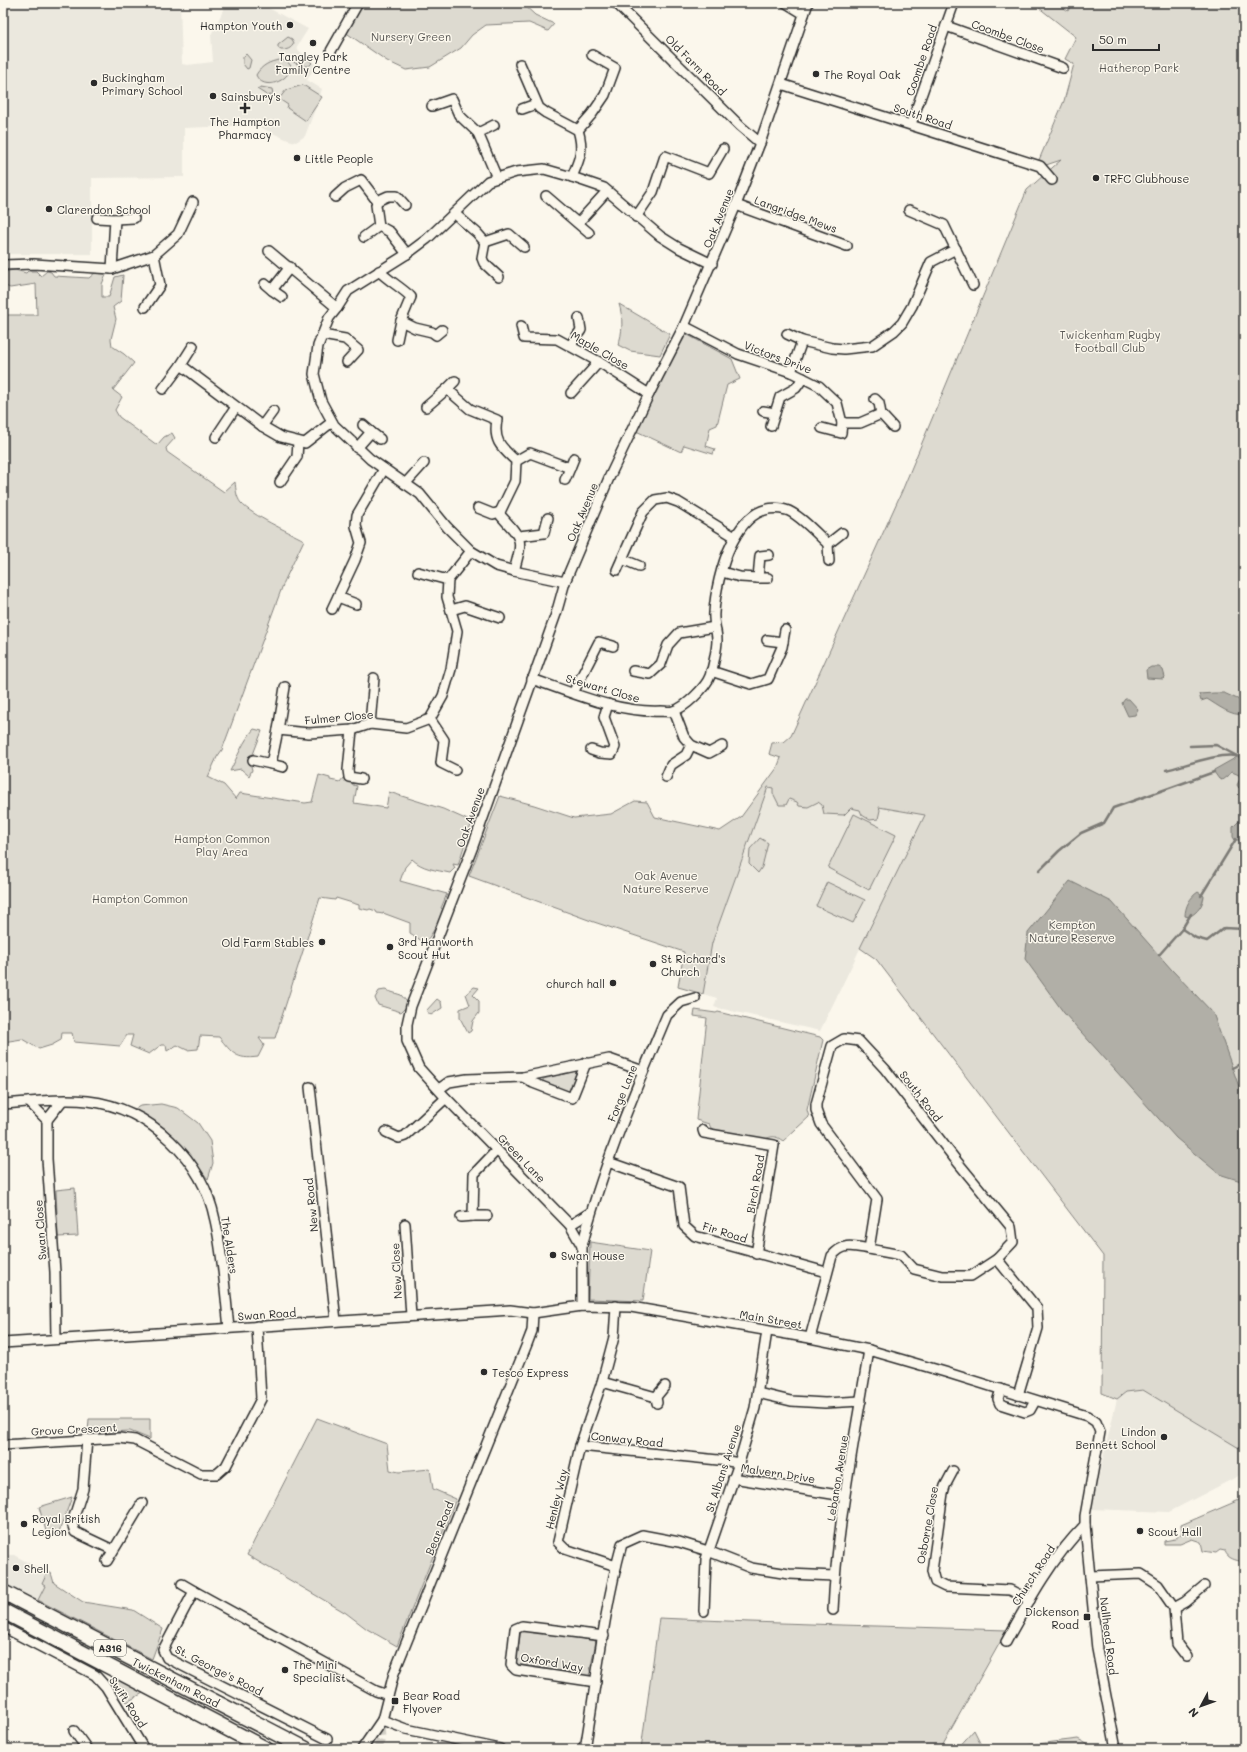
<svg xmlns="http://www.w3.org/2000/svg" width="1247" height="1752" viewBox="0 0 1247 1752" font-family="Mali,sans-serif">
<rect width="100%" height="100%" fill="#fbf7ec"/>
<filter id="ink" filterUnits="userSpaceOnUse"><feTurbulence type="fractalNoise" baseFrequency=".025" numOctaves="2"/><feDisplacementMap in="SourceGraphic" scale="8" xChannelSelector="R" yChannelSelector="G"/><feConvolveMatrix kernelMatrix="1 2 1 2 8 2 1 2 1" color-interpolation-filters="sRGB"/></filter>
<g filter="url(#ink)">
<g fill="#ebe8de">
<polygon points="6,3 180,3 182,64 187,65 213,62 211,35 227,3 259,3 308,29 296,48 316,65 307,80 322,89 319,99 305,136 296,142 288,140 255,125 184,128 184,177 92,178 92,254 9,254 6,224"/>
<polygon points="768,787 925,815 820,1031 714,1007 717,998 703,994 712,943"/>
<polygon points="1143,1389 1244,1451 1244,1473 1169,1512 1091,1509 1117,1399 1126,1392"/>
<polygon points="3,1555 14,1555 47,1573 42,1584 45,1586 38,1600 3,1583"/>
</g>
<g fill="#dddad0" stroke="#84827e">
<polygon points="360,3 522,3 535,15 554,24 548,31 529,23 486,25 472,35 461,48 430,67 406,70 387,61 345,32"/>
<polygon points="1033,3 1058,3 1068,11 1072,3 1244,3 1244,1451 1143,1390 1126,1392 1117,1399 1102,1393 1103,1256 876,959 860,948 925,815 879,807 880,810 878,819 870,820 862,815 860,810 851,808 844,815 824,814 822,805 818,802 808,807 799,806 797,802 789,799 786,805 779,805 773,793 773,788 768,787 712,943 703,994 678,987 684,952 594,922 469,876 500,796 534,805 574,818 611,814 635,801 647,802 655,817 720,831 741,817 777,768 781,758 769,754 772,743 784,742 791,736 902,491 1027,190 1061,160 1046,165 1040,163 1039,160 1064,101 1074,64 1065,59 1076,37"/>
<path d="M288 37 292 39 294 43C291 49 287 50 281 50L278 48V45Z"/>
<polygon points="246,54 251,60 249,68 247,69 243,64 243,57"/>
<polygon points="299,57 308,59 312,63 309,66 303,66 293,62 295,59"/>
<path d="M280 60 287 61 291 66C290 81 263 92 256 75 261 66 270 61 280 60Z"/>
<polygon points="303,85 322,97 306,121 287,108 288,105 279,99 286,90"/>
<polygon points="261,87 272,89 273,94 268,96 257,89"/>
<path d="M15 270 26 273 28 271H36L41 276 47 271 51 272 54 276 89 278 96 272 103 271 106 275 102 284V297H109L115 277 123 275 121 301 113 307 116 319 111 339 112 346 124 354 134 363 113 390 122 397 115 410 119 417 157 445 164 437 172 433 175 438 166 448 167 452 224 492 235 482C236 489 236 497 241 503 253 516 287 531 304 540L284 582 222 750 217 757 208 777 224 785 236 799 240 793 305 803 312 802 319 775 330 778V780L340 782 343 778 352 781 353 785 357 786 354 803 386 808 389 792 443 809 472 822 458 865 453 864 455 868 450 873C436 870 422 869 412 859L405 867 400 881 447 894 441 908 443 910C439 923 433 932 425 943L410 933V923L383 913V914L377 913 376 911 370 909 368 910 359 908V905L336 898 335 900 320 898 275 1038H259L264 1045 258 1057C236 1060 232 1053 219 1037L200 1036 198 1049 187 1050 177 1045 167 1051 166 1045H161L149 1054 130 1046 133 1035H127L120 1046 74 1042 72 1033H62L61 1040 52 1045 39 1049 22 1039 3 1042V461L6 460V315H37L36 284 10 288 3 285V276L8 271Z"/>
<path d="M619 304 670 334 660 355 630 351 618 345C623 334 623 316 619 304Z"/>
<polygon points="686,334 732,359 740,379 727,385 717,425 710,428 706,446 715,449 713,454 684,445 681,452 634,430"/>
<path d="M254 729 262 731 250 762 252 770 249 776 241 769 230 771C238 756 243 741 254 729Z"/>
<polygon points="854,814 896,835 869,890 828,868"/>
<polygon points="760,838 768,843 762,867 758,873 749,864 750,849"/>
<polygon points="827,882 865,900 853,923 816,906"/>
<polygon points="474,987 479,988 473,995 479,1001 479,1013 473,1021 471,1031 468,1033 460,1018 460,1009 470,1005 466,994"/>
<polygon points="385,990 401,995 407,1002 406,1007 401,1012 378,1005 375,998 379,991"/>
<polygon points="437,999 441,1002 442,1008 431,1015 426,1011"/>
<path d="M695 1010 716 1013 718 1012 820 1037 823 1040 807 1110 809 1117 783 1141C776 1136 772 1135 764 1140L713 1132 709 1124 696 1120 707 1018 694 1016Z"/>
<polygon points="576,1071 573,1088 567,1093 543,1083 543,1079"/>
<polygon points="161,1104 178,1108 198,1123 210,1141 213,1163 208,1179 172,1136 133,1110 140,1106"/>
<polygon points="75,1188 78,1236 58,1237 56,1190"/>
<polygon points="590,1242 650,1251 643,1301 588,1299"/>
<polygon points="317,1418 387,1444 390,1470 399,1472 430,1469 433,1489 456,1499 397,1646 367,1629 346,1613 247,1555"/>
<polygon points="89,1419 150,1419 150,1439 130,1431 88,1433"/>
<polygon points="72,1497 57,1537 54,1529 46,1531 39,1507"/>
<path d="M1244 1498V1562C1235 1560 1228 1559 1225 1551L1220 1550 1216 1553 1203 1551 1201 1542 1192 1539 1180 1544H1164V1541L1175 1539 1182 1533 1181 1525Z"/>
<polygon points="47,1573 51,1573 54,1583 83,1602 133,1610 163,1629 152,1659 38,1600 45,1586 42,1584"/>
<path d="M659 1618C775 1624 891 1626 1007 1630L940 1749H641Z"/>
<polygon points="521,1629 596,1641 589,1676 516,1664"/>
<polygon points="111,1675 143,1693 127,1702"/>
<polygon points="974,1730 981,1744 986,1749 957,1749"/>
<polygon points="1078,1739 1096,1749 1024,1749 1029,1745"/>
</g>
<g fill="#b1afa7" stroke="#7b7a75">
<polygon points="1151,667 1159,667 1163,670 1165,677 1163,679 1147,678 1146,670"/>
<path d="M1214 693H1224L1244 702V714C1232 717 1217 705 1207 699L1201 701 1199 694Z"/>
<polygon points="1125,699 1129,699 1138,709 1135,715 1128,716 1122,703"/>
<polygon points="1237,757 1244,757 1244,787 1239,788 1237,785 1240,779 1239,775 1232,772 1222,780 1219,779 1214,772 1214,770"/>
<polygon points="1242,818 1244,819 1244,837 1240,840 1235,840 1233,837 1233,827"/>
<polygon points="1070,881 1112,902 1172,970 1213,1013 1244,1101 1244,1182 1219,1174 1176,1138 1064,1013 1025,959 1028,933"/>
<path d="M1198 892 1204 896C1203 905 1198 912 1189 917L1185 916C1185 907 1190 897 1198 892Z"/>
</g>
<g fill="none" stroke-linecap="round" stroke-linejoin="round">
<g stroke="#7b7a75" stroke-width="2.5">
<polyline points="1190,746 1216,745 1237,756"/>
<path d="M1166 770C1187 765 1216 753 1237 756"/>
<polyline points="1039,871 1059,851 1081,833 1104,823 1113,808 1214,772"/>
<polyline points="1201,896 1236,839"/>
<polyline points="1182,929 1196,938 1207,941 1224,928 1244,929"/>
<polyline points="1159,955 1182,929 1191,914"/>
<polyline points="1232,1068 1244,1062"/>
</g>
<polyline stroke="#d1cec5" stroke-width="9" stroke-dasharray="9 4.5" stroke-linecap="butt" points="378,1749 381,1738 380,1725"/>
<defs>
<g id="minor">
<polyline points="616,3 740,126 760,143"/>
<polyline points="786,3 804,14"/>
<polyline points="946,26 1063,68"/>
<polyline points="331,51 358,3"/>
<path d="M520 64 539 108 546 113 578 130C584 150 580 158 572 177"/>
<polyline points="781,84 1040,166 1052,180"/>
<polyline points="432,106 452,99 459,115 478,133 497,178"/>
<polyline points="522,109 536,104"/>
<polyline points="911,124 954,3"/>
<polyline points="578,130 592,114 605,95 615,68 592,55"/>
<polyline points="478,133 494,125"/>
<polyline points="546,196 589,233"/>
<polyline points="335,197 345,188 361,180 377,201 376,205 379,226 390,232 407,254"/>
<polyline points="377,201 388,196 397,196 405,205"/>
<polyline points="736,205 847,246"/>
<polyline points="909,210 944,225 973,285"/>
<polyline points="455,214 477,233 485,242 509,234 524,247"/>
<polyline points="636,217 653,192 665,156 709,173 723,149"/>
<polyline points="97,218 115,219 112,269"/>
<polyline points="115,219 134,218"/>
<polyline points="578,223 607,191"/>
<polyline points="364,237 379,226"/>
<polyline points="485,242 482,258 484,263 499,277"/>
<polyline points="269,251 337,308"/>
<polyline points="3,265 34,264 112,269 154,255 178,234 193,202"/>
<path d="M379 271C389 281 401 287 411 297L401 321 397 340"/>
<polyline points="265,284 272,290 290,267"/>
<polyline points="272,290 282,297"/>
<polyline points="145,307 160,285 154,255"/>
<polyline points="401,321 415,328 432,332 436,335 442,330"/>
<polyline points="521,326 524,338 557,339 599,362 649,394"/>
<polyline points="684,326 738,354 791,372 819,386 837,403 842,423 841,433 822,428"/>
<polyline points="787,334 802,341 832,348 844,349 872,346 894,331 902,323 912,306 931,262 956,249"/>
<polyline points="322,335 345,339 358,350 347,362"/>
<polyline points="193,346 181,365 262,426 281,437 305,443 332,422"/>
<polyline points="570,346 581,330 579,318"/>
<polyline points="791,372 802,341"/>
<path d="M455 381 447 389 470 409 497 420C493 441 501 447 516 461L515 481 500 512 501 516C523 540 523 539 514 571"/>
<polyline points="163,389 181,365"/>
<polyline points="571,393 599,362"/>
<polyline points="875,399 879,403 881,414"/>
<polyline points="426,407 447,389"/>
<polyline points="763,411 775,413"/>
<polyline points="842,423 860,423 881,414 893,427"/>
<polyline points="363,425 371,432"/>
<polyline points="262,426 273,411"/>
<polyline points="771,426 780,397 796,388 803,378"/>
<polyline points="216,437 236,407"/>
<polyline points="357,448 371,432 380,439"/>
<polyline points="516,461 530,453 570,468 565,480"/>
<polyline points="570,468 574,458"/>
<polyline points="280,482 297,457 298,442"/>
<polyline points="405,484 424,463"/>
<polyline points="478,508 493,514 500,512"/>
<polyline points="519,536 544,533 548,518"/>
<polyline points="828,544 829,561"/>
<polyline points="622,559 639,566"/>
<polyline points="617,570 643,512 655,500 667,498 678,502 735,537"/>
<polyline points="418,572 448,580"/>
<polyline points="722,572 740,577 758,578 760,556 769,555"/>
<polyline points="758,578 768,578"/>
<polyline points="565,582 514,571 496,566 471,551 447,527 420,494 370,459 334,425 321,401 314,374 318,346 329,318 337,308 348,291 407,254 427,239 488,181 516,172 544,169 572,177 604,188 660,236 679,248 712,264"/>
<polyline points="338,597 356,604"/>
<polyline points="332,609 355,560 361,543 356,526 357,515 384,469"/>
<polyline points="451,610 465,606 500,618"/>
<polyline points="767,640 783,642"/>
<polyline points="633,671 650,674 661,664 668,645 679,633 715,627"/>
<polyline points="711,671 751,684 768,679 782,647 785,630"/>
<path d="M532 679C573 693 618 713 661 711 665 711 670 712 673 711 685 708 706 687 710 676 713 668 717 648 717 640 717 631 713 622 714 613 716 577 736 496 786 510 798 513 818 535 828 544L842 533"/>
<polyline points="285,687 278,730 309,733 352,730 370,724 406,728 430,719 443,696 451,669 457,631 447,597 448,580 471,551"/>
<polyline points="573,693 599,642 613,646"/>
<polyline points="674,711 684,737 691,745 709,753 722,746"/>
<polyline points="430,719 444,740 441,763 455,770"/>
<polyline points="370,724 374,678"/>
<polyline points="278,730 271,764 283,767"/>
<polyline points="352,730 348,770 349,777 361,779"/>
<polyline points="591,750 600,753 612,754 615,747 604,717 608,704"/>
<polyline points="253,760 271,764"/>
<polyline points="666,777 671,765 686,755 691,745"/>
<polygon points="844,1039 859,1041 885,1069 955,1159 1011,1227 1013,1242 997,1259 971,1276 942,1276 914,1269 901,1255 869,1249 877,1199 821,1124 816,1110 816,1104 832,1046"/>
<polyline points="523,1077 533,1083 572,1098 586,1063"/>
<polyline points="310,1087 336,1321"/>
<polyline points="439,1089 449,1082 467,1079 523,1077 609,1059 643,1071"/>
<polyline points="29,1102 47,1120 47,1159 55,1272 56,1339"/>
<path d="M3 1104C31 1102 60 1098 88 1101 150 1108 203 1160 215 1220 223 1255 225 1292 229 1328"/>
<polyline points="47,1120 62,1101"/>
<polyline points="703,1130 704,1133 774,1145 756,1254"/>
<polyline points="386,1132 399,1138 405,1136 446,1098"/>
<polyline points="608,1162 679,1187 684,1226 695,1236 826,1272"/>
<polyline points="473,1216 487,1216"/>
<polyline points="461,1217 473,1216 474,1174 497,1150"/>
<polyline points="405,1224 411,1316"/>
<polyline points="570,1225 591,1212"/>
<path d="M582 1246C602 1167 635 1091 667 1015L681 1002 695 998"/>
<polyline points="997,1259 1037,1308 1038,1328 1018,1395"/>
<polyline points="582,1306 582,1246 570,1225 446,1098 419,1068 407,1041 407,1024 411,1006 473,846 556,614 565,582 609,478 649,394 684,326 736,205 760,143 808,3"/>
<polyline points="616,1306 614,1337 602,1382 580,1446 728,1461 739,1463"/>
<path d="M810 1338 832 1256C844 1242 853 1246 869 1249"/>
<polyline points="3,1343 496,1311 510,1310 533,1313 582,1306 631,1307 810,1338 869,1350 945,1372 1087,1416 1096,1422 1100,1432 1085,1516 1085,1525 1097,1649 1116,1749"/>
<polyline points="602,1382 656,1397"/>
<polyline points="1001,1389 998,1399 1000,1404 1025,1412 1030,1410 1035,1401"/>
<polyline points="758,1393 791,1401 825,1403 861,1401"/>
<polyline points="657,1403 656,1397 665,1386"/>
<polyline points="87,1439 83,1489 72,1523 75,1532 113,1550"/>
<polyline points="3,1445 119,1438 135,1440 201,1474 217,1474 226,1466 261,1399 257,1326"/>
<polyline points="580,1446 558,1542 565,1549 616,1566"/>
<polyline points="953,1471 945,1486 943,1493 932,1571 935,1582 945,1587 1010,1590 1030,1600"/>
<polyline points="733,1478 844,1496"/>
<polyline points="107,1561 142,1503"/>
<polyline points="1090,1576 1141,1574 1158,1585 1174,1608 1177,1644 1187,1657"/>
<polyline points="182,1584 194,1591"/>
<polyline points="1174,1608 1185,1602 1204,1586"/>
<path d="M833 1610C837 1523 855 1437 869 1350"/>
<polyline points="704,1611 706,1559 739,1463 755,1408 767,1331"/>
<polyline points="3,1627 95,1675 106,1687 144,1749"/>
<path d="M1006 1642C1028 1602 1053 1556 1085 1525"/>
<polyline points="596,1682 516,1670 511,1665 515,1629 522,1626 604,1636"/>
<polyline points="382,1720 406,1729 500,1749"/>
<polyline points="74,1731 87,1749"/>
<polyline points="327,1739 167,1658 163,1650 194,1591 376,1691 388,1695"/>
<polyline points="362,1749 382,1720 394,1673 527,1344 532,1331 533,1313"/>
<path d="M582 1749 586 1743C597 1677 604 1609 622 1544L642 1535 679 1542 708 1551 751 1568 789 1574 835 1576"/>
</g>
<g id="highway">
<polyline points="3,1592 306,1749"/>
<polyline points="3,1611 266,1749"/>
</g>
</defs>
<use href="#minor" stroke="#2b2b2b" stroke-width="12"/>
<use href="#highway" stroke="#2b2b2b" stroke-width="17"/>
<use href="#minor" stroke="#fbf7ec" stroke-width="9"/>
<use href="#highway" stroke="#fbf7ec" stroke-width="14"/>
</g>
</g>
<g fill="#2b2b2b" stroke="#fbf7ec" stroke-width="1.5">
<circle cx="290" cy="25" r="4"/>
<circle cx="313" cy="43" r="4"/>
<circle cx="816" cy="74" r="4"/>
<circle cx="94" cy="83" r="4"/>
<circle cx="213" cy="96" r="4"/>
<path d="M243 102h4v4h4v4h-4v4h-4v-4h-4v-4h4z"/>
<circle cx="297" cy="158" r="4"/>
<circle cx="1096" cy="178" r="4"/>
<circle cx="49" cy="209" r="4"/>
<circle cx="322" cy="942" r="4"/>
<circle cx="390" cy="947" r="4"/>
<circle cx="653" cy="964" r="4"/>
<circle cx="613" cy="983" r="4"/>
<circle cx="553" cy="1255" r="4"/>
<circle cx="484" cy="1372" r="4"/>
<circle cx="1164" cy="1437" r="4"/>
<circle cx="24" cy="1524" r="4"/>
<circle cx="1140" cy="1531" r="4"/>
<circle cx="16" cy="1568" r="4"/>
<rect x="1083" y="1613" width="8" height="8" rx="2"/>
<circle cx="285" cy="1670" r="4"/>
<rect x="391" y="1697" width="8" height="8" rx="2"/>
</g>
<g text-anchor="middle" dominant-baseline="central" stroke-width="3" stroke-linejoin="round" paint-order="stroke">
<rect fill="#fbf7ec" stroke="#696865" stroke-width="1" x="94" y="1640" width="32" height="16" rx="3"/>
<g font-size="10" font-weight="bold" fill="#2b2b2b">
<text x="110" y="1648">A316</text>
</g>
<g font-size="11" fill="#2b2b2b" stroke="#fbf7ec" text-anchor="start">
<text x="282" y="25" text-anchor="end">Hampton Youth</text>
<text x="313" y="56" text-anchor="middle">Tangley Park<tspan x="313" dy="13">Family Centre</tspan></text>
<text x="824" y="74">The Royal Oak</text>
<text x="102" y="77">Buckingham<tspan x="102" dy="13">Primary School</tspan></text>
<text x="221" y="96">Sainsbury's</text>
<text x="245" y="121" text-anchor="middle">The Hampton<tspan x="245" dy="13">Pharmacy</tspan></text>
<text x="305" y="158">Little People</text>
<text x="1104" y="178">TRFC Clubhouse</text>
<text x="57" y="209">Clarendon School</text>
<text x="398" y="941">3rd Hanworth<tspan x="398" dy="13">Scout Hut</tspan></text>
<text x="314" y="942" text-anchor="end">Old Farm Stables</text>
<text x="661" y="958">St Richard's<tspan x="661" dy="13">Church</tspan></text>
<text x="605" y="983" text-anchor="end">church hall</text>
<text x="561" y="1255">Swan House</text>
<text x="492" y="1372">Tesco Express</text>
<text x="1156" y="1431" text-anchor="end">Lindon<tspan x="1156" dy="13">Bennett School</tspan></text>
<text x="32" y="1518">Royal British<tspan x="32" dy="13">Legion</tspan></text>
<text x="1148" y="1531">Scout Hall</text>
<text x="24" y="1568">Shell</text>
<text x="1079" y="1611" text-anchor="end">Dickenson<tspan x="1079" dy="13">Road</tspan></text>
<text x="293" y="1664">The Mini<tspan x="293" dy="13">Specialist</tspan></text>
<text x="403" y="1695">Bear Road<tspan x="403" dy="13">Flyover</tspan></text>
</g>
<g font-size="11" fill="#585754" stroke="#fbf7ec">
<text x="411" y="36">Nursery Green</text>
<text x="1139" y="67">Hatherop Park</text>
<text x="1110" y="334">Twickenham Rugby<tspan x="1110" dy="13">Football Club</tspan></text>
<text x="222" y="838">Hampton Common<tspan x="222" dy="13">Play Area</tspan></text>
<text x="666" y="875">Oak Avenue<tspan x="666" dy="13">Nature Reserve</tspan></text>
<text x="140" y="898">Hampton Common</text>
<text x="1072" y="924">Kempton<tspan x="1072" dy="13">Nature Reserve</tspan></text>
</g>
<g font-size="11" fill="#2b2b2b" stroke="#fbf7ec">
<text transform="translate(1008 36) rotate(20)">Coombe Close</text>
<text transform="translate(921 60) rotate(-71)">Coombe Road</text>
<text transform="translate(696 65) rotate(45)">Old Farm Road</text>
<text transform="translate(923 116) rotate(18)">South Road</text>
<text transform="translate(796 214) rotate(20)">Langridge Mews</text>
<text transform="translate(718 218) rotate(-68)">Oak Avenue</text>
<text transform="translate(600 350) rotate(30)">Maple Close</text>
<text transform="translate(778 357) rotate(21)">Victors Drive</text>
<text transform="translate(582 512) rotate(-67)">Oak Avenue</text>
<text transform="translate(603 688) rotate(16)">Stewart Close</text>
<text transform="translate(339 717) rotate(-5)">Fulmer Close</text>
<text transform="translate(470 817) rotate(-70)">Oak Avenue</text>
<text transform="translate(622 1093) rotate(-68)">Forge Lane</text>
<text transform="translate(921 1096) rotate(52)">South Road</text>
<text transform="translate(522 1158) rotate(46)">Green Lane</text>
<text transform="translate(755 1184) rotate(-80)">Birch Road</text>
<text transform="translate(311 1205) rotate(-96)">New Road</text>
<text transform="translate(40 1230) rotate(-94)">Swan Close</text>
<text transform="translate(725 1232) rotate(17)">Fir Road</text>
<text transform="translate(230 1245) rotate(81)">The Alders</text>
<text transform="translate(396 1271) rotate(-93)">New Close</text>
<text transform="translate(267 1314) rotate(-4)">Swan Road</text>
<text transform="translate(771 1319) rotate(10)">Main Street</text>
<text transform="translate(74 1429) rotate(-3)">Grove Crescent</text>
<text transform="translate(627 1439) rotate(6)">Conway Road</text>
<text transform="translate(723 1468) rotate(-72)">St Albans Avenue</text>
<text transform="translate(778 1473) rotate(9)">Malvern Drive</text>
<text transform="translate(837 1478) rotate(-81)">Lebanon Avenue</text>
<text transform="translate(556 1499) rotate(-76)">Henley Way</text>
<text transform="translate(927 1525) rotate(-80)">Osborne Close</text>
<text transform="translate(439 1528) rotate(-68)">Bear Road</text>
<text transform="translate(1033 1575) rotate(-57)">Church Road</text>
<text transform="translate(1109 1636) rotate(83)">Nallhead Road</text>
<text transform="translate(552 1662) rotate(10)">Oxford Way</text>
<text transform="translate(219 1670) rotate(27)">St. George's Road</text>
<text transform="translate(176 1682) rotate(27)">Twickenham Road</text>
<text transform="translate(128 1702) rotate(57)">Swift Road</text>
</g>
</g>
<rect width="1247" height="1752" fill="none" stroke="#fbf7ec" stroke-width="16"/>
<rect x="8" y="8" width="1231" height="1736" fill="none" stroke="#2b2b2b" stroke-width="1.5" filter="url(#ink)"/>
<g transform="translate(1201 1706) rotate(229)" stroke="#fbf7ec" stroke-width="3" paint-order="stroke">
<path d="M0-3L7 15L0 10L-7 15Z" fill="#2b2b2b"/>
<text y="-6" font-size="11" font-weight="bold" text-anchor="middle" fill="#2b2b2b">N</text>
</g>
<path d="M1093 44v6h66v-6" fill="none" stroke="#2b2b2b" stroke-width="2"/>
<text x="1099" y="44" font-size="12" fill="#2b2b2b" stroke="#fbf7ec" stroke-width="3" paint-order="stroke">50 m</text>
</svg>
